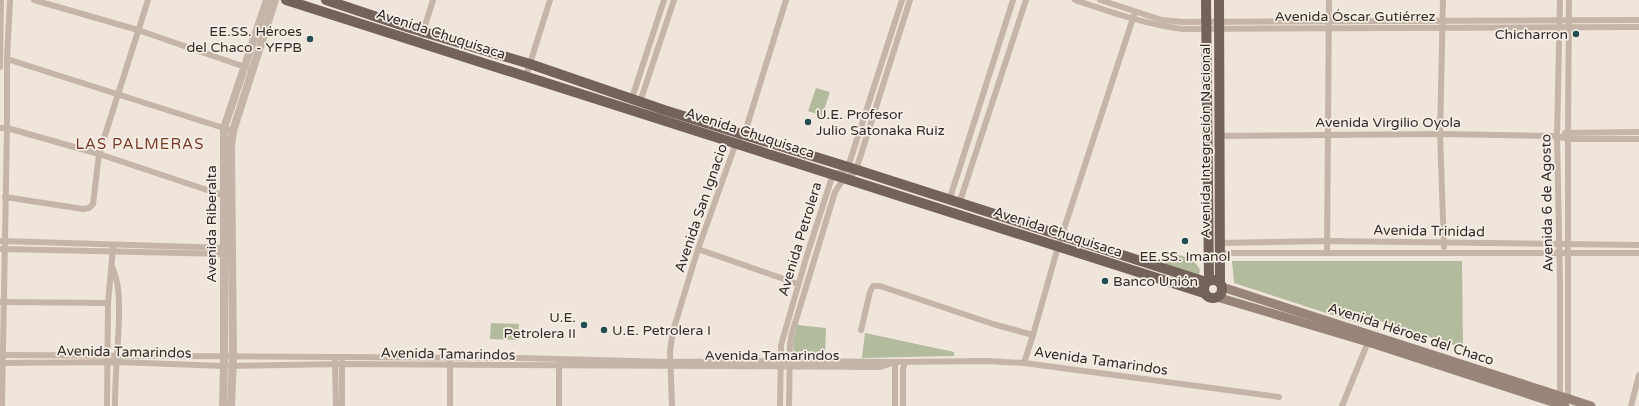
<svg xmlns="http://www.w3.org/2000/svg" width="1639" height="406" viewBox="0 0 1639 406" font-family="'Varela Round',sans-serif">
<rect width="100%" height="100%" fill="#efe5db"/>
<g fill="#b2bc9c">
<polygon points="816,88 830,92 822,116 808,111"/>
<path d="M1178 255C1188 257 1196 261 1200 270L1199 275H1196L1164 265C1166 259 1173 257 1178 255Z"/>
<polygon points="1232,261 1462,261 1463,348 1362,315 1363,325 1234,283"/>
<polygon points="491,323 519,324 518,340 490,339"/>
<polygon points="797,325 826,328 825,357 794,356 793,344"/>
<polygon points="865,333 954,352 954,356 862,358"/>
</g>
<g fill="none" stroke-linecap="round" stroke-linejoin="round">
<g stroke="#c5b5a8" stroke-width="6">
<polyline points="34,0 138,30 248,68"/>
<path d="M1075 0C1110 12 1145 24 1182 29L1639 27"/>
<polyline points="1100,0 1162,20 1183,22 1639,20"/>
<polyline points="1443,0 1440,134 1444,247"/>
<polyline points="1560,0 1557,136 1560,283 1560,398"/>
<polyline points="422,35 433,0"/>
<polyline points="7,59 233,131"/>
<polyline points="0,67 1,0"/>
<polyline points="526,76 550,0"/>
<polyline points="632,98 664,0"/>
<polyline points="640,102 674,0"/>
<polyline points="0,128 7,128 99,154 228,197"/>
<polyline points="1565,133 1639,132"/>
<polyline points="1219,136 1440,134 1557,136 1568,139 1639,139"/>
<polyline points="5,197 83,209 89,208 93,204 99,154 148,0"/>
<polyline points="949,201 1013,0"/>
<polyline points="959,204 1026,0"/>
<polyline points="1,241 228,248"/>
<polyline points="1220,243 1327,241 1639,245"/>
<polyline points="2,249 228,254"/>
<polyline points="698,249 798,284"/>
<polyline points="1220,253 1639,253"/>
<polyline points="1327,253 1329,0"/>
<path d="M112 267C120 284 119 301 119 319 118 348 115 377 115 406"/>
<polyline points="1,302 108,303"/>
<polyline points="861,330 870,292 873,286 880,286 993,324 1033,335 1058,247 1135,12"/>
<polyline points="0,355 520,358 671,362 780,361 895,362 880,367 342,364 224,366 117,362 0,363"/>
<polyline points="335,361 336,406"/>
<polyline points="342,362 342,406"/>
<polyline points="559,363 559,406"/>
<polyline points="1024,363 1033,335"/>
<polyline points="1568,400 1568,132 1569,0"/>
<polyline points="2,406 7,128 7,59 10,0"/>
<polyline points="107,406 108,303 113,248"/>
<polyline points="450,406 450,362"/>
<polyline points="672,406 670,351 673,331 698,249 736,143 746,129 786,0"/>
<polyline points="780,406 781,345 807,255 833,174 844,172 848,167 902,0"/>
<polyline points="789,406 790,344 792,333 835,192 844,178 852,175 856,170 910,0"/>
<polyline points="895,406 895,362 986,361 1024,363 1279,397"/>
<polyline points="903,406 903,370 905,362"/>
<polyline points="1342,406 1368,342"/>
<polyline points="1631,406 1639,375"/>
</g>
<g stroke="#c5b5a8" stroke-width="8">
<polyline points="223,406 224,366 224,128 267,0"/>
<polyline points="231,406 233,357 231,146 233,131 275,0"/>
</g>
<g stroke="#99847a" stroke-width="9">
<polyline points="1222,287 1591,406"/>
<polyline points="1217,297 1368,342 1565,406"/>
</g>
<g stroke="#73625a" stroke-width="10">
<polyline points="286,0 1204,293"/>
<polyline points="326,0 407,27 530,64 664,110 848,167 1206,282"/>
<polyline points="1206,0 1209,280"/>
<polyline points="1219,0 1220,283"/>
<circle cx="1213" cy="289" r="9"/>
</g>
</g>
<g fill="#214e50" stroke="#f7efe6" stroke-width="1.5">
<circle cx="1576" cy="34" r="4"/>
<circle cx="310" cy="39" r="4"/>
<circle cx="808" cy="122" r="4"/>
<circle cx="1185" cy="241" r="4"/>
<circle cx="1105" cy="281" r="4"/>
<circle cx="584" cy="325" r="4"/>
<circle cx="604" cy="330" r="4"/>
</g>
<g text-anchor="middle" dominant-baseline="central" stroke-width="3.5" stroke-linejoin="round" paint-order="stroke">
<g font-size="14" fill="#332b27" stroke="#f7efe6">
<text x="1355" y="16">Avenida Óscar Gutiérrez</text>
<text transform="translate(441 34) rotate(18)">Avenida Chuquisaca</text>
<text x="1388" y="122">Avenida Virgilio Oyola</text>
<text transform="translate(750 133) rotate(18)">Avenida Chuquisaca</text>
<text transform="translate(1205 141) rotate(-90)">Avenida Integración Nacional</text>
<text transform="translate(1547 203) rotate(-91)">Avenida 6 de Agosto</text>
<text transform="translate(701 208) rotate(-71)">Avenida San Ignacio</text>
<text transform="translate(211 224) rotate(-90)">Avenida Riberalta</text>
<text transform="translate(1429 231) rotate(1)">Avenida Trinidad</text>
<text transform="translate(1058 232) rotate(18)">Avenida Chuquisaca</text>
<text transform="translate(800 239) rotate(-73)">Avenida Petrolera</text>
<text transform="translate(1411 334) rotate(18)">Avenida Héroes del Chaco</text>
<text transform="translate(124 352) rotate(1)">Avenida Tamarindos</text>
<text transform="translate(448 354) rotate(1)">Avenida Tamarindos</text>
<text x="772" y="355">Avenida Tamarindos</text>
<text transform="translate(1101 361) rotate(8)">Avenida Tamarindos</text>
</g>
<g font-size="14" fill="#332b27" stroke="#f7efe6" text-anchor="end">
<text x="302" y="31">EE.SS. Héroes<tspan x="302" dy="16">del Chaco - YFPB</tspan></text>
<text x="1568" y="34">Chicharron</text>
<text x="816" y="114" text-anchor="start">U.E. Profesor<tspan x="816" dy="16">Julio Satonaka Ruiz</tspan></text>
<text x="1185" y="256" text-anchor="middle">EE.SS. Imanol</text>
<text x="1113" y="281" text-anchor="start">Banco Unión</text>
<text x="576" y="317">U.E.<tspan x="576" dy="16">Petrolera II</tspan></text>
<text x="612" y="330" text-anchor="start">U.E. Petrolera I</text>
</g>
<g font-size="15" letter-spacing="1" fill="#7a3a28" stroke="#f7efe6">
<text x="140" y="144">LAS PALMERAS</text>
</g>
</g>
</svg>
